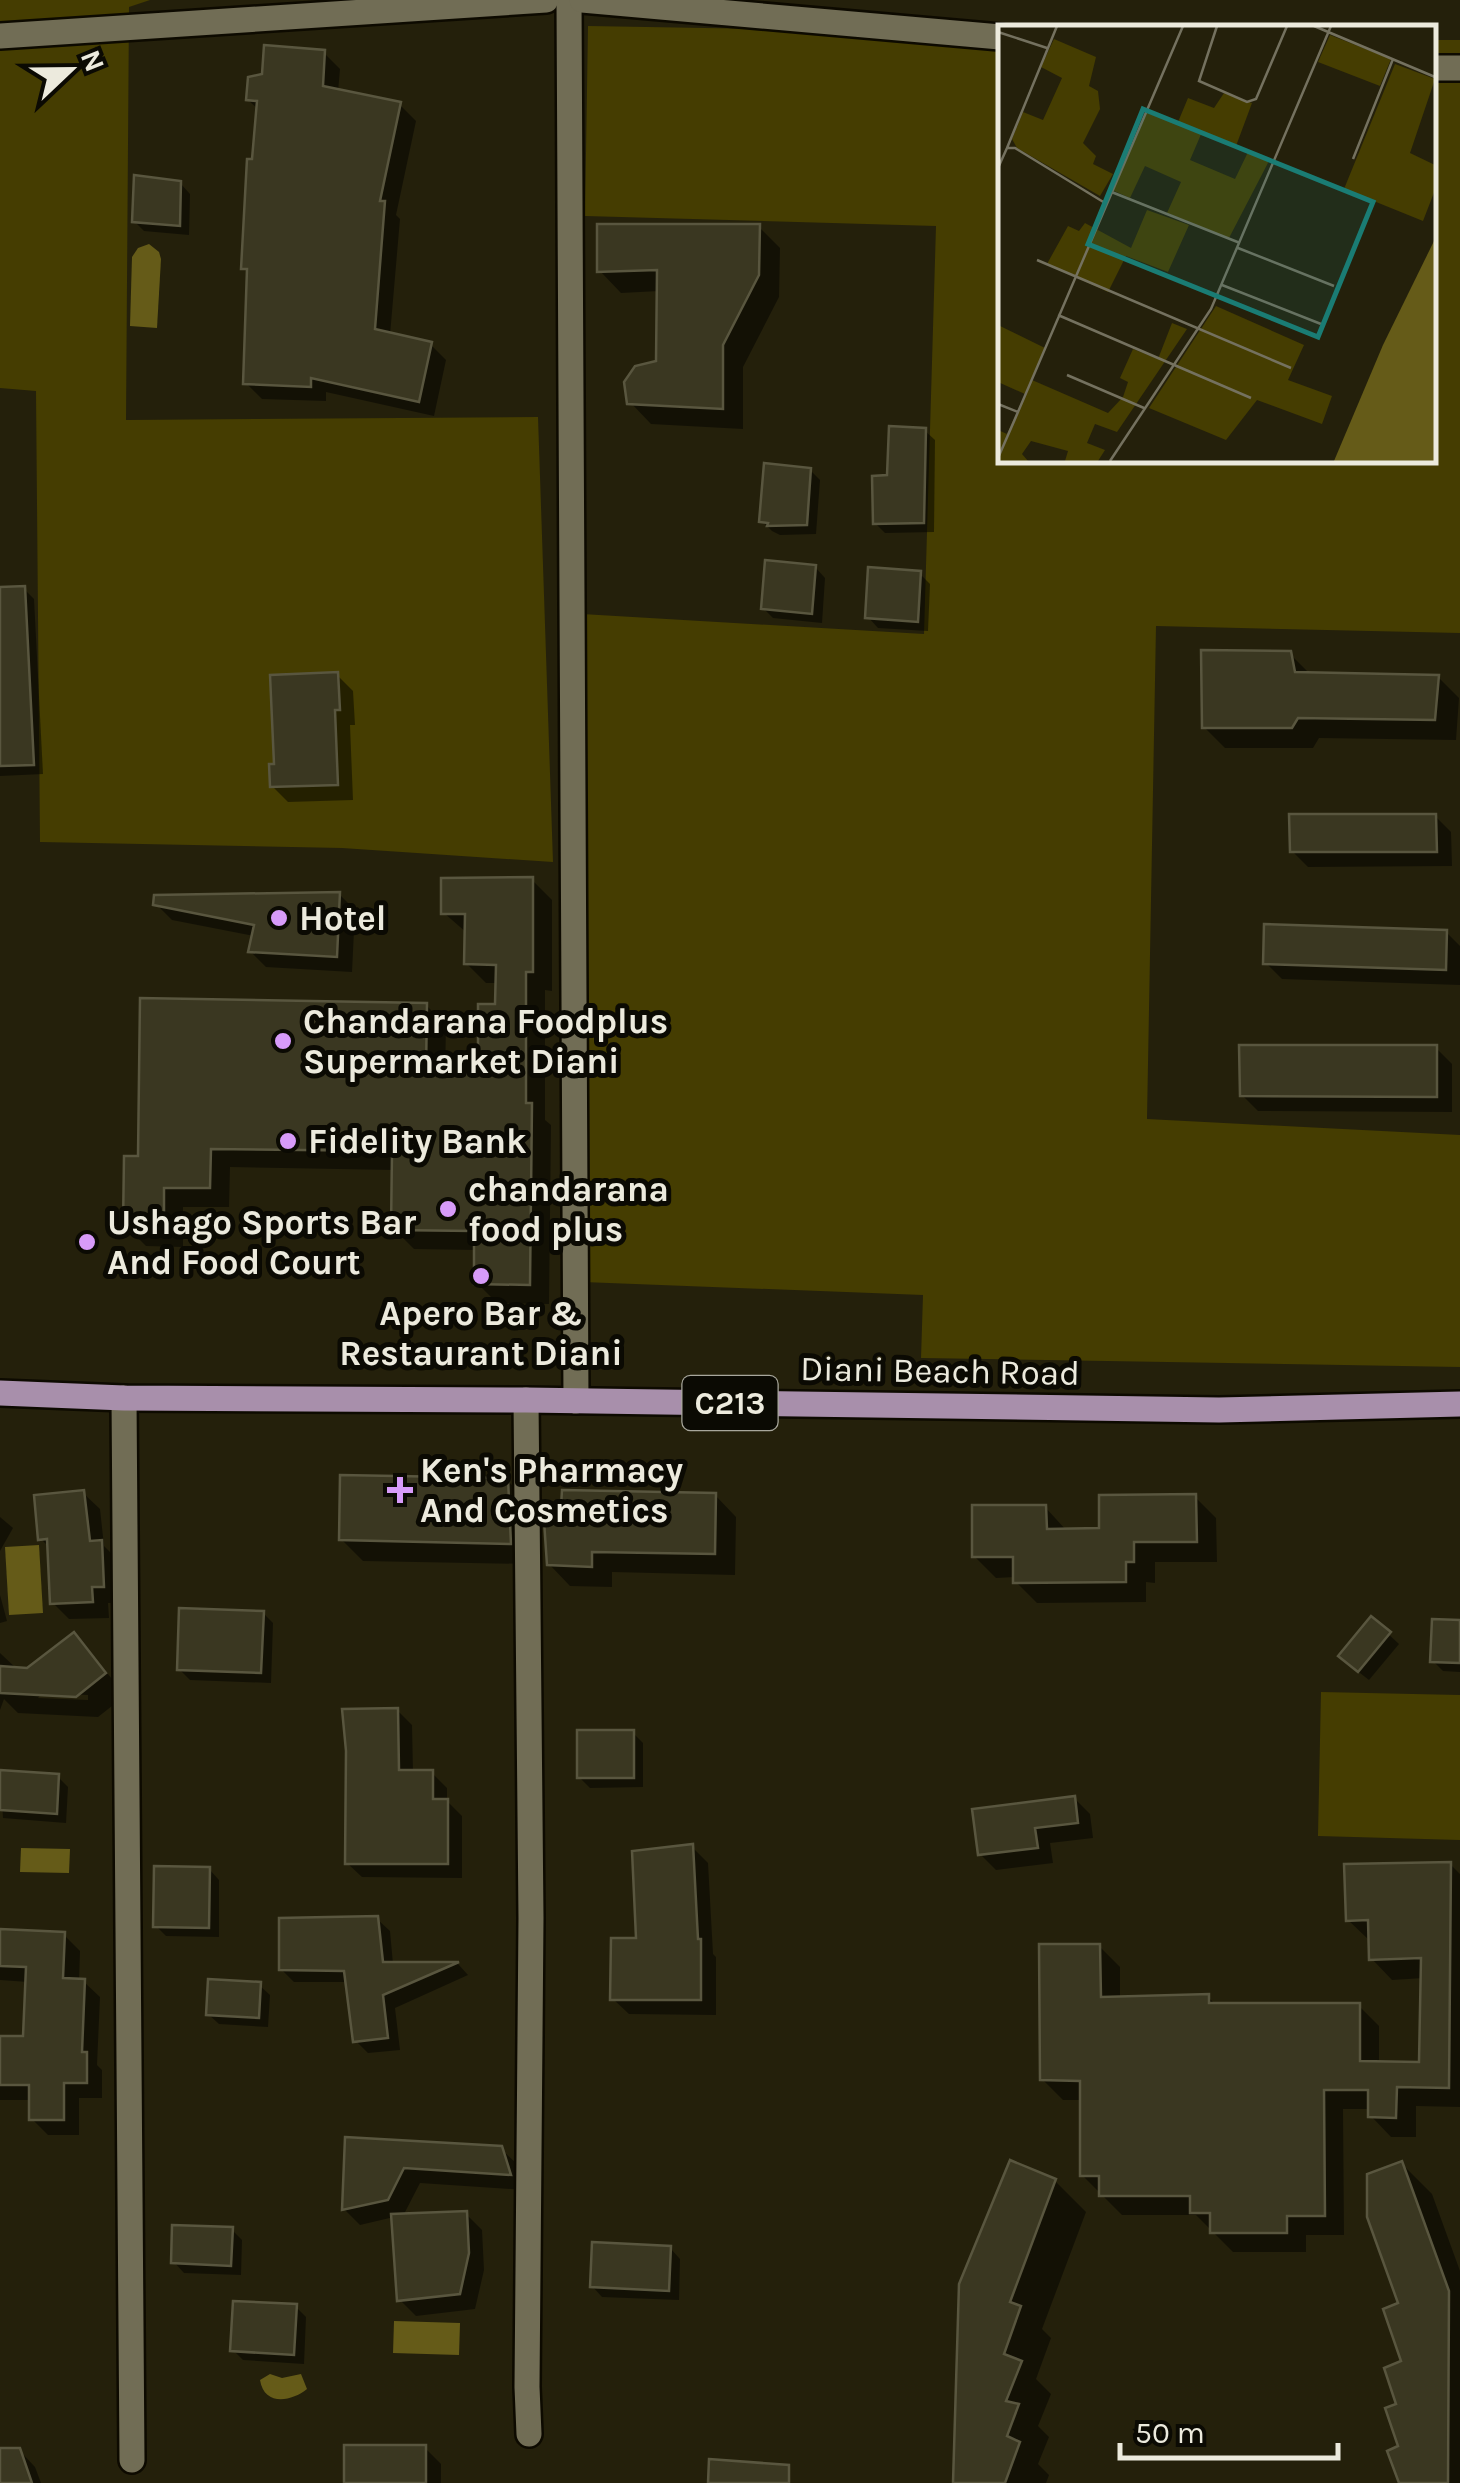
<svg xmlns="http://www.w3.org/2000/svg" width="1460" height="2483" viewBox="0 0 1460 2483" font-family="Karla,sans-serif">
<rect width="100%" height="100%" fill="#24200b"/>
<g fill="#453d01">
<polygon points="0,0 150,0 129,7 126,420 538,417 553,862 342,848 40,842 36,391 0,388"/>
<polygon points="588,26 1000,33 1000,460 1432,460 1433,40 1460,40 1460,633 1156,626 1147,1119 1460,1135 1460,1367 921,1358 923,1295 583,1282 582,614 924,634 936,226 585,216"/>
<polygon points="1321,1692 1460,1695 1460,1840 1318,1836"/>
</g>
<g fill="#655b18">
<polygon points="149,244 159,252 161,259 157,328 130,326 132,257 138,248"/>
<polygon points="39,1545 43,1613 9,1615 5,1547"/>
<polygon points="21,1848 70,1849 69,1873 20,1872"/>
<polygon points="394,2321 460,2323 459,2355 393,2353"/>
<path d="M270 2374 282 2378 301 2374 307 2389C291 2402 264 2406 260 2380Z"/>
</g>
<g fill="#0007" fill-rule="evenodd">
<polygon points="324,53 340,69 338,92 400,105 416,121 396,215 400,219 390,335 430,344 446,360 434,416 326,392 326,401 262,399 246,383 249,273 244,268 259,110 248,100"/>
<polygon points="180,183 190,194 189,235 144,231 134,221"/>
<polygon points="759,227 780,248 779,297 743,367 743,429 651,424 630,402 658,363 659,291 621,293 600,271"/>
<polygon points="924,430 935,440 934,532 885,533 875,523"/>
<polygon points="810,470 820,480 816,534 780,535 772,531 762,521"/>
<polygon points="815,567 825,578 822,623 773,618 763,608"/>
<polygon points="920,574 930,584 928,631 878,628 868,617"/>
<polygon points="24,589 34,599 43,774 0,776 0,590"/>
<polygon points="1290,654 1311,675 1438,677 1459,698 1456,740 1319,738 1313,748 1225,748 1204,727"/>
<polygon points="337,675 353,691 355,725 350,725 353,800 288,802 272,786 277,767"/>
<polygon points="1435,816 1451,832 1452,866 1308,867 1292,851"/>
<polygon points="532,880 552,900 552,991 545,990 545,1120 551,1125 549,1304 497,1303 477,1283 477,1250 414,1249 394,1229 394,1170 230,1167 229,1207 183,1207 183,1247 146,1246 126,1226 141,1159 426,1005 446,1025 445,1077 480,1077 497,1006 498,983 486,983 466,963 467,933 444,913"/>
<polygon points="339,894 355,910 352,972 266,967 250,951 254,936 172,920 156,904"/>
<polygon points="1446,932 1460,946 1460,985 1282,979 1266,963"/>
<polygon points="1436,1048 1452,1064 1452,1112 1258,1111 1242,1095"/>
<polygon points="507,1480 528,1502 531,1564 363,1561 341,1539"/>
<polygon points="83,1493 100,1509 104,1546 118,1560 119,1603 108,1603 109,1618 69,1619 52,1602 50,1548 41,1539"/>
<polygon points="715,1495 736,1517 735,1575 612,1572 612,1587 570,1586 549,1564"/>
<polygon points="1195,1497 1216,1518 1217,1562 1155,1562 1155,1583 1146,1582 1146,1602 1037,1603 1016,1582 1015,1577 996,1578 974,1556 1045,1507 1067,1531 1102,1531"/>
<polygon points="0,1517 13,1528 0,1551"/>
<polygon points="0,1595 7,1621 0,1623"/>
<polygon points="263,1613 273,1623 271,1683 190,1680 179,1669"/>
<polygon points="1372,1619 1399,1644 1369,1680 1351,1666"/>
<polygon points="1460,1623 1460,1672 1443,1671 1433,1661"/>
<path d="M74 1635 126 1695 98 1717 18 1713 4 1699 0 1710V1653L17 1669 11 1683ZM42 1693 88 1695V1700L38 1698Z"/>
<polygon points="397,1710 412,1725 413,1773 432,1773 447,1788 447,1801 462,1816 462,1878 362,1877 347,1863"/>
<polygon points="633,1733 643,1743 643,1787 590,1788 579,1777"/>
<polygon points="0,1772 58,1777 68,1787 66,1823 3,1818"/>
<polygon points="1074,1798 1090,1814 1093,1838 1050,1843 1053,1863 996,1870 980,1854"/>
<polygon points="692,1847 708,1863 713,1954 716,1957 716,2015 629,2014 613,1999 638,1941"/>
<polygon points="1450,1864 1460,1874 1460,2107 1416,2106 1416,2137 1391,2137 1371,2116 1371,2109 1343,2109 1344,2235 1306,2235 1306,2252 1233,2252 1196,2215 1122,2215 1082,2175 1082,2100 1063,2100 1042,2079 1099,1946 1120,1967 1120,1999 1208,1997 1217,2006 1359,2006 1379,2026 1379,2064 1422,2065 1424,1978 1392,1980 1372,1959 1369,1940 1348,1920"/>
<polygon points="209,1869 219,1880 219,1937 166,1936 156,1926"/>
<polygon points="377,1919 390,1931 393,1964 458,1964 468,1975 395,2008 400,2050 368,2053 355,2040 348,1982 294,1982 281,1969"/>
<polygon points="0,1932 64,1935 80,1951 79,1981 84,1982 100,1997 97,2065 102,2070 102,2098 79,2098 79,2135 48,2135 32,2119 32,2100 0,2100 0,2039 26,2039 28,1982 0,1980"/>
<polygon points="259,1985 270,1995 268,2027 219,2024 208,2014"/>
<polygon points="348,2140 501,2149 518,2165 525,2190 420,2183 403,2216 466,2214 482,2230 484,2270 475,2309 416,2316 400,2300 394,2217 360,2225 344,2209"/>
<polygon points="1402,2164 1432,2194 1460,2271 1460,2483 1401,2483 1399,2405 1405,2363 1401,2304"/>
<polygon points="1055,2181 1086,2212 1042,2329 1051,2338 1036,2379 1051,2394 1038,2426 1049,2437 1038,2464 1049,2475 1046,2483 955,2483 961,2284"/>
<polygon points="232,2230 242,2240 241,2275 184,2273 174,2262"/>
<polygon points="670,2248 680,2259 679,2300 602,2297 592,2286"/>
<polygon points="296,2307 306,2317 304,2364 243,2360 233,2350"/>
<polygon points="425,2448 441,2464 441,2483 347,2483"/>
<polygon points="0,2450 19,2450 35,2467 41,2483 0,2483"/>
</g>
<g fill="#3a3721" stroke="#59563f" stroke-width="2.5">
<polygon points="264,45 325,50 323,86 401,102 380,201 385,201 375,329 432,342 419,402 311,378 311,387 243,384 247,269 241,269 247,159 252,159 257,101 246,100 248,77 262,74"/>
<polygon points="134,175 181,181 180,226 132,222"/>
<polygon points="597,224 760,224 759,275 723,345 723,409 627,404 624,382 635,366 656,361 657,270 597,272"/>
<polygon points="889,426 926,428 924,523 873,524 872,476 887,475"/>
<polygon points="764,463 811,468 807,525 767,526 768,523 759,522"/>
<polygon points="765,560 816,565 812,614 761,609"/>
<polygon points="868,567 921,571 918,622 865,618"/>
<polygon points="25,586 34,765 0,766 0,587"/>
<polygon points="1201,650 1291,651 1295,672 1439,675 1435,720 1298,718 1292,728 1202,728"/>
<polygon points="338,672 340,710 335,710 338,785 270,787 269,764 274,764 270,675"/>
<polygon points="1289,814 1436,814 1437,852 1290,852"/>
<polygon points="533,877 533,972 526,972 526,1103 532,1103 530,1285 474,1284 474,1231 391,1230 392,1151 211,1149 210,1188 164,1188 164,1228 123,1227 124,1156 138,1156 140,998 427,1003 426,1074 478,1074 478,1004 495,1004 496,965 464,964 465,914 441,914 441,878"/>
<polygon points="340,892 337,957 248,952 254,925 153,905 154,895"/>
<polygon points="1264,924 1447,930 1446,970 1263,964"/>
<polygon points="1239,1045 1437,1045 1437,1097 1240,1096"/>
<polygon points="340,1475 508,1478 511,1544 339,1540"/>
<polygon points="84,1490 90,1541 102,1540 104,1587 92,1587 93,1602 50,1604 47,1539 38,1540 34,1495"/>
<polygon points="562,1490 716,1493 715,1554 592,1552 592,1567 547,1565 543,1506 561,1507"/>
<polygon points="1196,1494 1197,1542 1134,1542 1134,1562 1126,1562 1126,1582 1013,1583 1013,1557 972,1557 972,1505 1046,1505 1047,1529 1099,1528 1099,1495"/>
<polygon points="179,1608 264,1611 261,1673 177,1670"/>
<polygon points="1371,1616 1391,1632 1358,1672 1338,1656"/>
<polygon points="1432,1619 1460,1620 1460,1663 1430,1662"/>
<polygon points="74,1632 106,1673 76,1697 0,1693 0,1666 27,1668"/>
<polygon points="398,1708 399,1770 433,1770 433,1799 448,1799 448,1864 345,1864 346,1751 342,1709"/>
<rect x="577" y="1730" width="57" height="48"/>
<polygon points="0,1770 59,1774 57,1814 0,1810"/>
<polygon points="1075,1796 1078,1823 1035,1828 1038,1848 978,1855 972,1809"/>
<polygon points="693,1844 698,1939 701,1939 701,2000 610,2000 611,1938 636,1938 632,1851"/>
<polygon points="1451,1862 1449,2088 1397,2087 1396,2118 1368,2117 1368,2090 1324,2090 1325,2216 1287,2216 1287,2233 1210,2233 1210,2213 1190,2213 1190,2196 1099,2196 1099,2176 1080,2176 1080,2081 1040,2080 1039,1944 1100,1944 1101,1997 1209,1994 1209,2003 1360,2003 1360,2061 1419,2062 1421,1958 1369,1960 1368,1920 1346,1921 1344,1864"/>
<polygon points="154,1866 210,1867 209,1928 153,1927"/>
<polygon points="378,1916 383,1962 459,1962 383,1995 388,2038 353,2042 344,1971 279,1970 279,1918"/>
<polygon points="0,1929 65,1932 63,1978 85,1979 82,2052 87,2052 87,2083 64,2083 64,2120 29,2120 29,2085 0,2085 0,2036 23,2036 26,1967 0,1966"/>
<polygon points="208,1979 261,1982 259,2018 206,2015"/>
<polygon points="345,2137 502,2146 511,2175 404,2168 388,2200 342,2210"/>
<polygon points="1010,2160 1056,2179 1010,2302 1021,2306 1004,2354 1022,2361 1006,2401 1019,2404 1007,2436 1020,2442 1005,2483 953,2483 959,2284"/>
<polygon points="1402,2161 1449,2291 1448,2483 1399,2483 1387,2451 1398,2446 1385,2408 1396,2404 1384,2368 1401,2361 1383,2309 1398,2303 1367,2217 1367,2174"/>
<polygon points="467,2211 469,2253 460,2294 397,2301 391,2214"/>
<polygon points="172,2225 233,2227 231,2266 171,2263"/>
<polygon points="592,2242 671,2246 669,2291 590,2287"/>
<polygon points="233,2301 297,2304 294,2355 230,2351"/>
<rect x="344" y="2445" width="82" height="38"/>
<polygon points="0,2448 20,2448 32,2483 0,2483"/>
<polygon points="709,2459 789,2465 789,2483 708,2483"/>
</g>
<g fill="none" stroke-linecap="round" stroke-linejoin="round">
<defs>
<g id="minor">
<polyline points="569,0 576,1401"/>
<polyline points="582,0 1000,37"/>
<polyline points="0,36 546,0"/>
<polyline points="1432,68 1460,68"/>
<polyline points="124,1398 132,2460"/>
<polyline points="526,1400 531,1918 527,2387 529,2434"/>
</g>
<polyline id="major" points="0,1393 124,1398 526,1400 1219,1410 1460,1404"/>
</defs>
<use href="#minor" stroke="#0d0a00" stroke-width="30"/>
<use href="#major" stroke="#0d0a00" stroke-width="30"/>
<use href="#minor" stroke="#716d55" stroke-width="25"/>
<use href="#major" stroke="#a88fab" stroke-width="25"/>
</g>
<g fill="#d79bf9" stroke="#0b0a03" stroke-width="4">
<circle cx="279" cy="918" r="10"/>
<circle cx="283" cy="1041" r="10"/>
<circle cx="288" cy="1141" r="10"/>
<circle cx="448" cy="1209" r="10"/>
<circle cx="87" cy="1242" r="10"/>
<circle cx="481" cy="1276" r="10"/>
<path d="M395 1475h10v10h10v10h-10v10h-10v-10h-10v-10h10z"/>
</g>
<g text-anchor="middle" dominant-baseline="central" stroke-width="10" stroke-linejoin="round" paint-order="stroke">
<rect fill="#0b0a03" stroke="#a8a79c" stroke-width="2.5" x="682.5" y="1376" width="95" height="54" rx="8"/>
<g font-size="32" font-weight="bold" fill="#eceadd">
<text x="730" y="1403">C213</text>
</g>
<g font-size="35" font-weight="bold" fill="#eceadd" stroke="#0b0a03" text-anchor="start">
<text x="299" y="918">Hotel</text>
<text x="303" y="1021">Chandarana Foodplus<tspan x="303" dy="40">Supermarket Diani</tspan></text>
<text x="308" y="1141">Fidelity Bank</text>
<text x="468" y="1189">chandarana<tspan x="468" dy="40">food plus</tspan></text>
<text x="107" y="1222">Ushago Sports Bar<tspan x="107" dy="40">And Food Court</tspan></text>
<text x="481" y="1313" text-anchor="middle">Apero Bar &amp;<tspan x="481" dy="40">Restaurant Diani</tspan></text>
<text x="420" y="1470">Ken's Pharmacy<tspan x="420" dy="40">And Cosmetics</tspan></text>
</g>
<g font-size="35" fill="#eceadd" stroke="#0b0a03">
<text transform="translate(940 1371) rotate(1)">Diani Beach Road</text>
</g>
</g>
<g transform="translate(998 25)">
<rect width="438" height="438" fill="#24200b"/>
<path d="M332 10 393 34 382 61 320 37ZM56 14 98 32 91 61 100 66 102 84 85 118 98 131 95 139 115 149 102 171 19 123 14 114 25 87 45 95 64 53 43 42ZM397 39 437 54 412 128 437 140V165L425 196 346 164ZM226 68 254 78 238 121 204 107 192 135 237 154 251 125 272 134 231 213 169 188 183 157 147 141 132 173 114 165 149 84 180 97 190 73 216 83ZM149 185 191 200 170 247 128 231 110 267 49 239 70 201 81 206 87 198 133 223ZM218 281 306 320 290 355 334 371 324 399 259 375 228 415 151 383ZM174 298 189 304 119 407 97 399 89 418 107 425 100 436H67L70 426 33 416 24 429 30 436H0V405L9 409 27 369 0 357V300L47 323 34 355 110 388 125 372 130 357 122 353 135 324 160 334Z" fill="#453d01"/>
<path d="M437 214V436H336L385 320Z" fill="#655b18"/>
<path fill="none" stroke="#74715f" stroke-width="2.5" d="M219 1 201 56 249 77 258 74 289 1M316 1 437 52M0 7 49 23M9 123 59 1M355 134 395 34M0 143 9 123H17L107 178M111 166 242 218M240 223 336 261M39 235 293 343M224 260 323 299M60 290 253 373M69 350 146 383M0 379 20 387 185 1M0 433 20 387M112 436 213 284 333 1"/>
<path fill="#1a7c74" fill-opacity="0.15" stroke="#1a7c74" stroke-width="5" d="M145 84 375 177 320 312 90 219Z"/>
<rect width="438" height="438" fill="none" stroke="#eceadd" stroke-width="5"/>
</g>
<g transform="translate(70 70) rotate(68)" stroke="#0b0a03" stroke-width="8" paint-order="stroke">
<path d="M0-8L18 38L0 25L-18 38Z" fill="#eceadd"/>
<text y="-15" font-size="28" font-weight="bold" text-anchor="middle" fill="#eceadd">N</text>
</g>
<path d="M1120 2443v15h218v-15" fill="none" stroke="#eceadd" stroke-width="5"/>
<text x="1135" y="2443" font-size="30" fill="#eceadd" stroke="#0b0a03" stroke-width="8" paint-order="stroke">50 m</text>
</svg>
